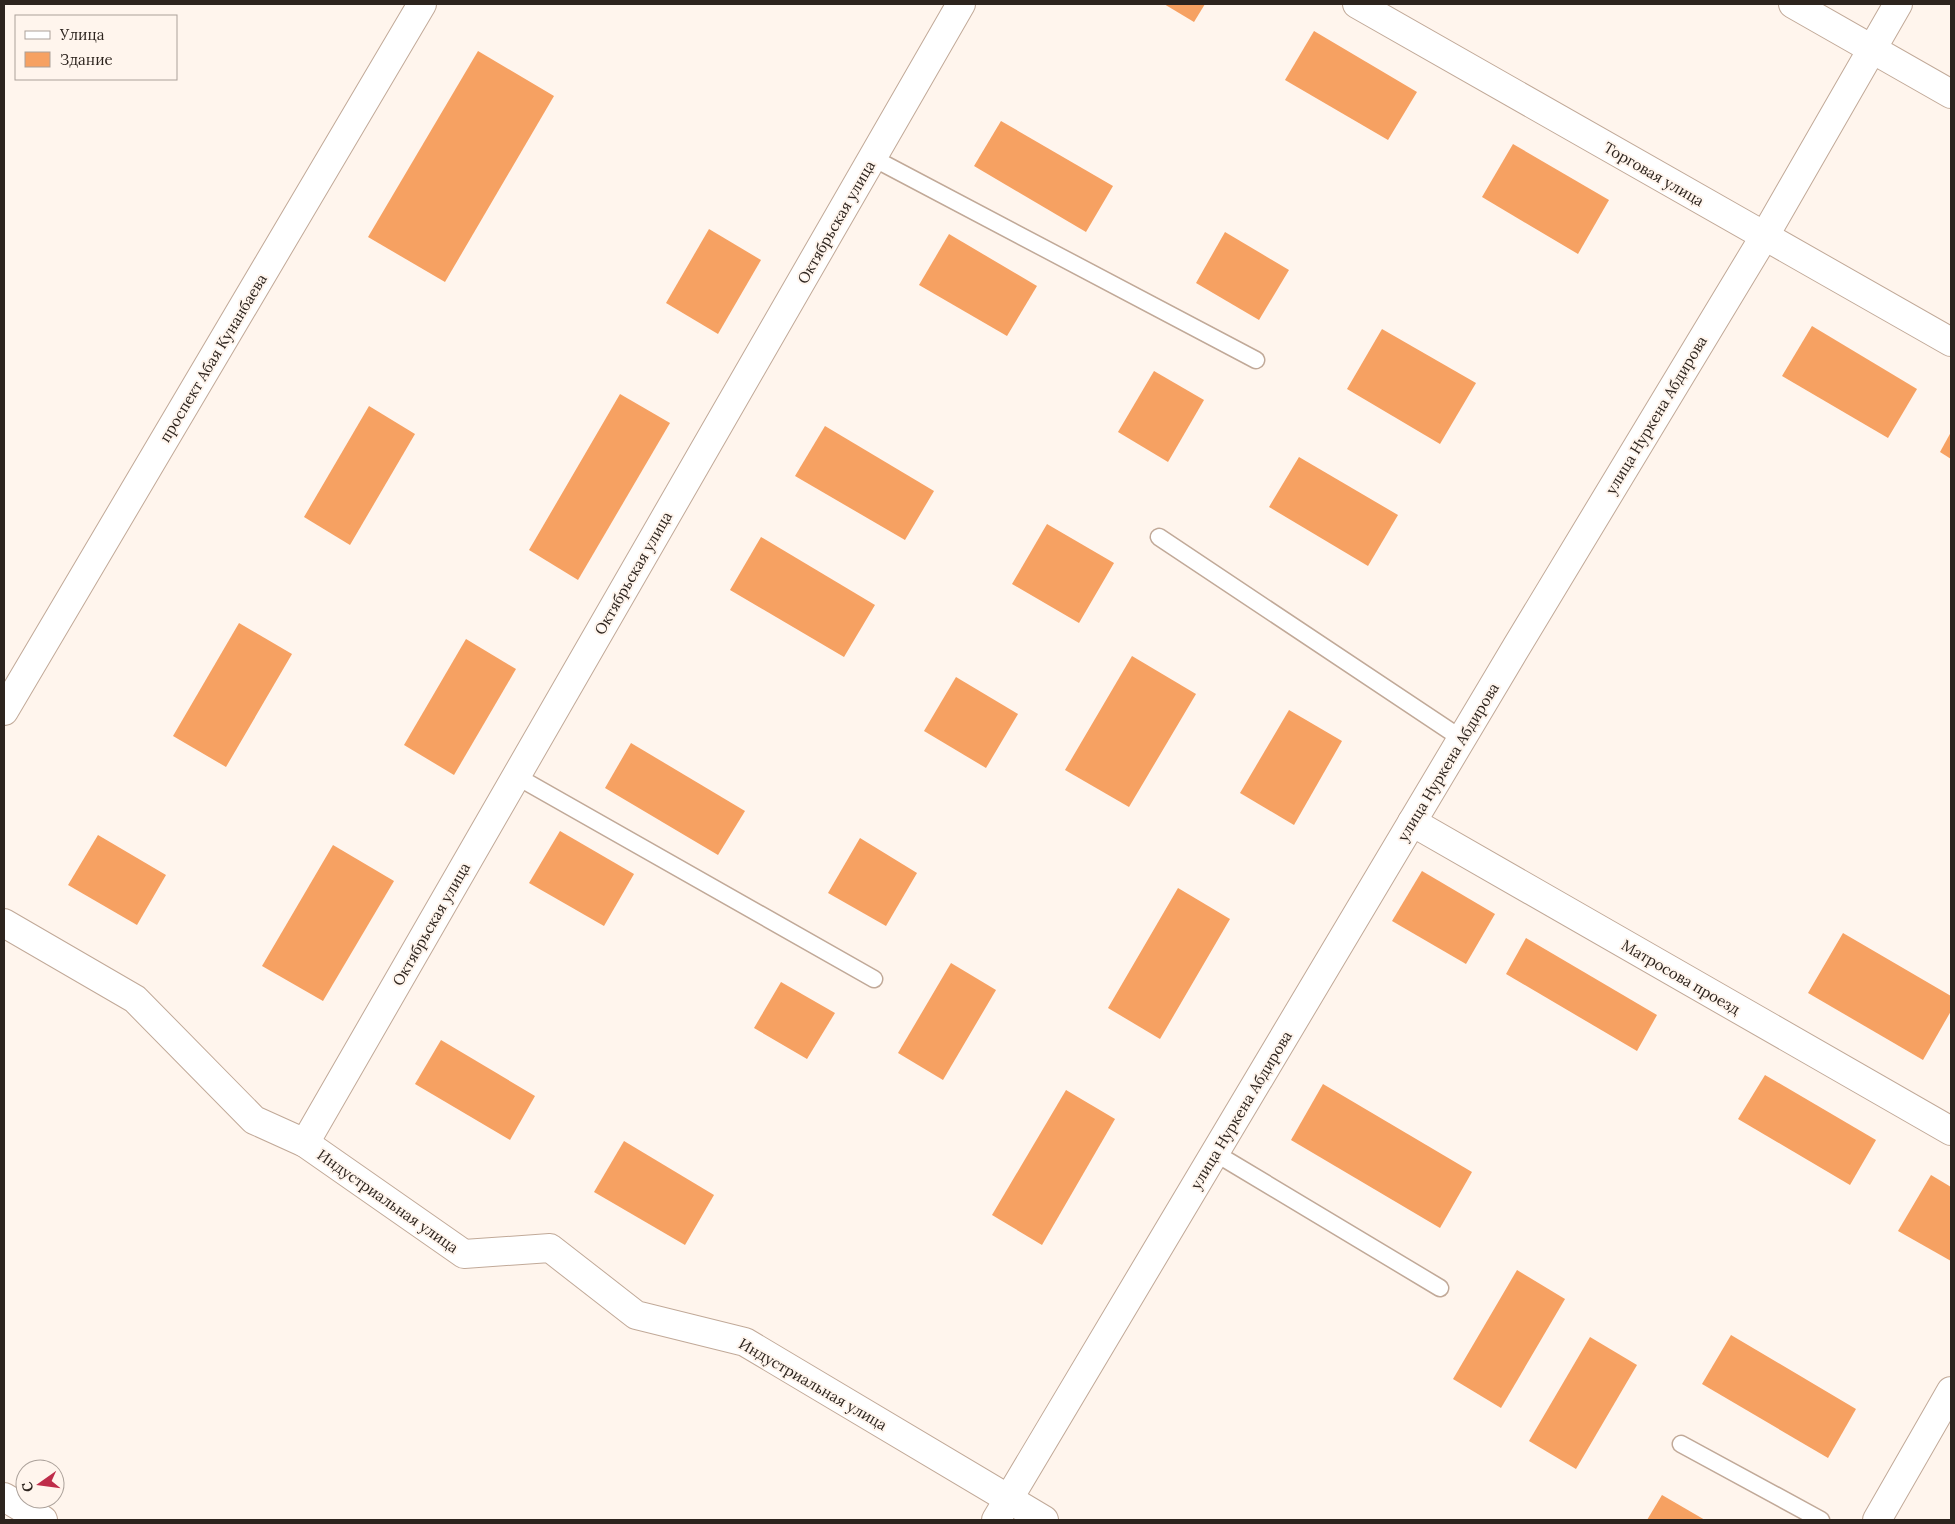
<svg xmlns="http://www.w3.org/2000/svg" width="1955" height="1524" viewBox="0 0 1955 1524" font-family="Lora,serif">
<rect width="100%" height="100%" fill="#fff5ed"/>
<g fill="#f6a162">
<polygon points="1164,4 1205,4 1194,22"/>
<polygon points="1314,31 1417,92 1388,140 1285,80"/>
<polygon points="478,51 554,96 445,282 368,237"/>
<polygon points="1001,121 1113,186 1086,232 974,166"/>
<polygon points="1513,144 1609,200 1578,254 1482,197"/>
<polygon points="709,229 761,260 718,334 666,303"/>
<polygon points="1225,232 1289,270 1259,320 1196,283"/>
<polygon points="949,234 1037,286 1007,336 919,285"/>
<polygon points="1812,326 1917,389 1888,438 1782,376"/>
<polygon points="1382,329 1476,383 1440,444 1347,389"/>
<polygon points="1154,371 1204,400 1168,462 1118,432"/>
<polygon points="620,394 670,423 578,580 529,550"/>
<polygon points="369,406 415,434 350,545 304,517"/>
<polygon points="825,426 934,491 905,540 795,476"/>
<polygon points="1951,432 1951,459 1940,452"/>
<polygon points="1299,457 1398,515 1368,566 1269,507"/>
<polygon points="1047,524 1114,563 1079,623 1012,584"/>
<polygon points="761,537 875,605 844,657 730,590"/>
<polygon points="239,623 292,654 226,767 173,736"/>
<polygon points="466,639 516,669 454,775 404,745"/>
<polygon points="1132,656 1196,694 1129,807 1065,770"/>
<polygon points="956,677 1018,714 986,768 924,731"/>
<polygon points="1289,710 1342,741 1294,825 1240,793"/>
<polygon points="631,743 745,811 718,855 605,788"/>
<polygon points="560,831 634,874 604,926 529,883"/>
<polygon points="98,835 166,875 137,925 68,885"/>
<polygon points="860,838 917,873 886,926 828,893"/>
<polygon points="333,845 394,881 323,1001 262,966"/>
<polygon points="1422,871 1495,914 1466,964 1392,921"/>
<polygon points="1178,888 1230,919 1160,1039 1108,1008"/>
<polygon points="1843,933 1951,996 1951,1011 1923,1060 1808,993"/>
<polygon points="1526,938 1657,1015 1637,1051 1506,974"/>
<polygon points="951,963 996,990 943,1080 898,1053"/>
<polygon points="781,982 835,1013 807,1059 754,1028"/>
<polygon points="441,1040 535,1096 510,1140 415,1084"/>
<polygon points="1765,1075 1876,1140 1850,1185 1738,1119"/>
<polygon points="1323,1084 1472,1172 1440,1228 1291,1140"/>
<polygon points="1066,1090 1115,1119 1042,1245 992,1215"/>
<polygon points="624,1141 714,1195 685,1245 594,1192"/>
<polygon points="1931,1175 1951,1187 1951,1261 1898,1231"/>
<polygon points="1517,1270 1565,1299 1501,1408 1453,1379"/>
<polygon points="1731,1335 1856,1409 1828,1458 1702,1384"/>
<polygon points="1590,1337 1637,1365 1576,1469 1529,1441"/>
<polygon points="1662,1495 1705,1520 1647,1520"/>
</g>
<g fill="none" stroke-linecap="round" stroke-linejoin="round">
<defs>
<g id="lane">
<polyline points="873,158 1256,360"/>
<polyline points="1159,537 1462,739"/>
<polyline points="516,776 874,979"/>
<polyline points="1215,1153 1440,1288"/>
<polyline points="1681,1444 1821,1520"/>
</g>
<g id="street">
<polyline points="1357,4 1951,342"/>
<polyline points="1793,4 1951,94"/>
<polyline points="4,711 422,4"/>
<polyline points="1412,822 1951,1131"/>
<polyline points="4,923 135,999 254,1120 305,1143 464,1254 550,1248 636,1315 745,1342 1044,1520"/>
<polyline points="305,1143 961,4"/>
<polyline points="4,1497 43,1520"/>
<polyline points="996,1520 1517,646 1764,237 1898,4"/>
<polyline points="1877,1520 1951,1391"/>
</g>
</defs>
<use href="#lane" stroke="#c1a998" stroke-width="19"/>
<use href="#street" stroke="#c1a998" stroke-width="30"/>
<use href="#lane" stroke="#fff" stroke-width="16"/>
<use href="#street" stroke="#fff" stroke-width="28"/>
</g>
<g text-anchor="middle" dominant-baseline="central" stroke-width="4" stroke-linejoin="round" paint-order="stroke">
<g font-size="15" fill="#2d241e" stroke="#fff5ed">
<text transform="translate(1654 174) rotate(30)">Торговая улица</text>
<text transform="translate(836 222) rotate(-60)">Октябрьская улица</text>
<text transform="translate(213 358) rotate(-59)">проспект Абая Кунанбаева</text>
<text transform="translate(1656 415) rotate(-59)">улица Нуркена Абдирова</text>
<text transform="translate(633 573) rotate(-60)">Октябрьская улица</text>
<text transform="translate(1448 762) rotate(-59)">улица Нуркена Абдирова</text>
<text transform="translate(431 924) rotate(-60)">Октябрьская улица</text>
<text transform="translate(1681 977) rotate(30)">Матросова проезд</text>
<text transform="translate(1241 1110) rotate(-59)">улица Нуркена Абдирова</text>
<text transform="translate(388 1201) rotate(35)">Индустриальная улица</text>
<text transform="translate(813 1384) rotate(30)">Индустриальная улица</text>
</g>
</g>
<rect width="1955" height="1524" fill="none" stroke="#2d241e" stroke-width="10"/>
<rect x="15" y="15" width="162" height="65" fill="#fff5ed" stroke="#aba19a"/>
<rect x="25" y="31" width="25" height="8" fill="#ffffff" stroke="#aba19a"/>
<text x="60" y="40" font-size="15" fill="#2d241e">Улица</text>
<rect x="25" y="52" width="25" height="15" fill="#f6a162" stroke="#aba19a"/>
<text x="60" y="65" font-size="15" fill="#2d241e">Здание</text>
<g transform="translate(40 1484) rotate(256)"><circle r="24" fill="#fff5ed" stroke="#aba19a"/>
<path d="M0-4L9 19L0 12L-9 19Z" fill="#be2d4a"/>
<text y="-8" font-size="14" font-weight="bold" text-anchor="middle" fill="#2d241e">С</text>
</g>
</svg>
